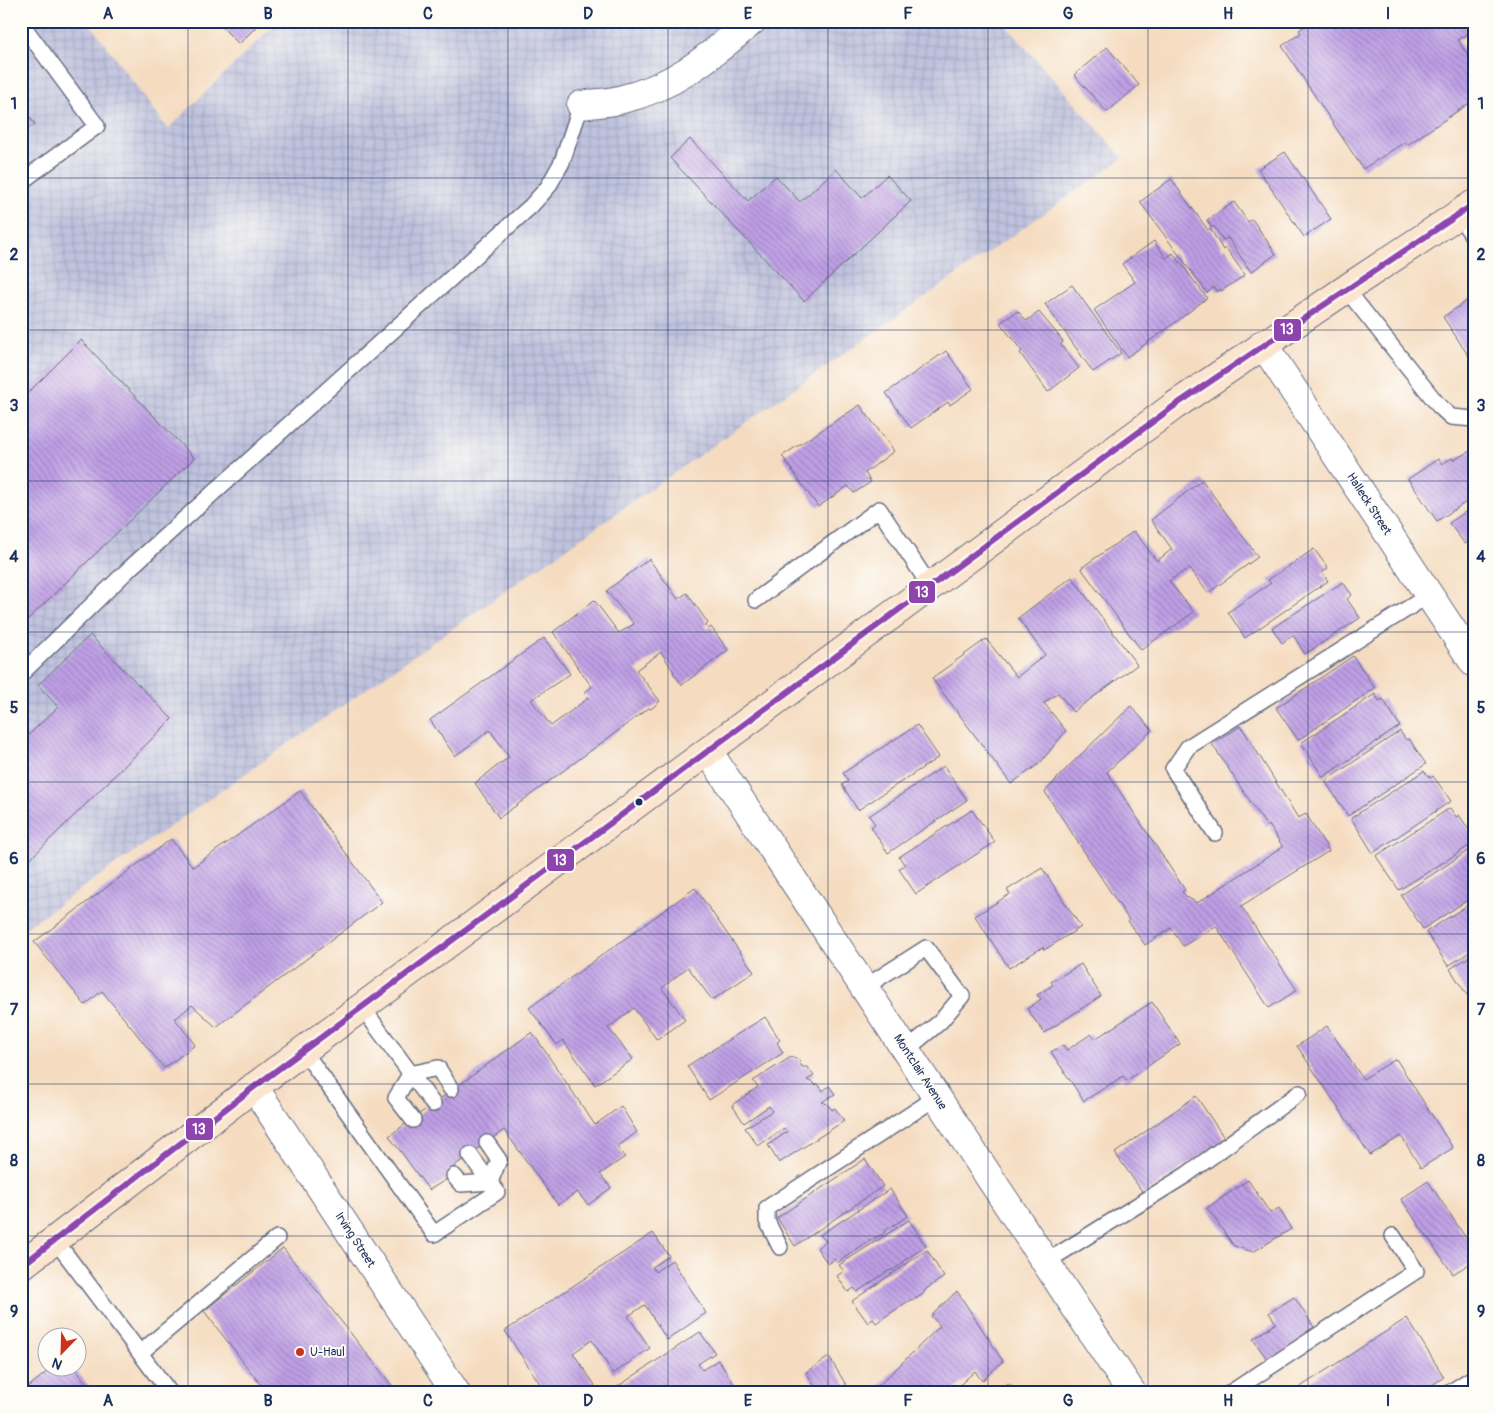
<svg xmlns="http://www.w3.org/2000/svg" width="1495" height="1414" viewBox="0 0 1495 1414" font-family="Pangolin,sans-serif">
<defs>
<pattern id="industrial-grid" width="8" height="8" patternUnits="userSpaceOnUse" patternTransform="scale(1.25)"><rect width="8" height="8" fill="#bfc2dd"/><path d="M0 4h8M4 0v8" fill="none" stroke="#a4a7c0"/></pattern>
<pattern id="building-back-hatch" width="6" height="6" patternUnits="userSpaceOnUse" patternTransform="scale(1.25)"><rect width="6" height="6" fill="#bf9fe5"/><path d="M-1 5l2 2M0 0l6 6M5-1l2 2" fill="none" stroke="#9a82bd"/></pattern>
</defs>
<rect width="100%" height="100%" fill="#fdfcf7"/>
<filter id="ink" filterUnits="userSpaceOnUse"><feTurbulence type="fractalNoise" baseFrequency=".02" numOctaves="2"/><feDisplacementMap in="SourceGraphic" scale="10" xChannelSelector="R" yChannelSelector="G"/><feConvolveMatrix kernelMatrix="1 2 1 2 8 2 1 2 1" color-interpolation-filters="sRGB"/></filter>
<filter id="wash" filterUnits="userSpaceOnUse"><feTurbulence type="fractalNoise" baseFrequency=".0096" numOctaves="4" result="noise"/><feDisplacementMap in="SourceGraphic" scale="20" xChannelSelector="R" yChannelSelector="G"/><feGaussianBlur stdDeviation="1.12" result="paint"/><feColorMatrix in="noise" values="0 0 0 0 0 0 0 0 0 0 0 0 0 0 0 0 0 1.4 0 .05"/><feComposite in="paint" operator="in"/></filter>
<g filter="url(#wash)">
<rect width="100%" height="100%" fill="#f5dcc0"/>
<polygon fill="url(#industrial-grid)" points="21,21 88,21 168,129 278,21 1002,21 1123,158 21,931"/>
<g id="blocks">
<g fill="url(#building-back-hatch)">
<polygon points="216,21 262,21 239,44"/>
<polygon points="1322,21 1460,21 1468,34 1458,40 1474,65 1474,100 1407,145 1405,142 1363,169 1282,46 1301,33 1299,30 1311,22 1314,26"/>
<polygon points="1107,47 1139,85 1107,112 1074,75"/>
<polygon points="21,106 35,124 21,134"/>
<polygon points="690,139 748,201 776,176 800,202 836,169 862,198 887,175 911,201 804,301 670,158"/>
<polygon points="1285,152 1331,219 1304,237 1258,169"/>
<polygon points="1171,179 1208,230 1210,228 1223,250 1226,248 1245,275 1221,291 1220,289 1217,292 1214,287 1207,293 1140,202"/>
<polygon points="1234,202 1248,222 1252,219 1276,254 1251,272 1228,238 1223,240 1214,226 1212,228 1207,220"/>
<polygon points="1154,241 1166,258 1173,253 1207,298 1168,328 1127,357 1094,310 1135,282 1122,264"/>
<polygon points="1072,285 1121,353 1093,372 1045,304"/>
<polygon points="1474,296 1474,364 1443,317"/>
<polygon points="1018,311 1026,321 1039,312 1063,341 1061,345 1079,368 1048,392 1020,353 1022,351 1000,323"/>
<polygon points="81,340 194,458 21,626 21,400"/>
<polygon points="946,351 973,389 950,405 948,402 911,428 886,393"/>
<polygon points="860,405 894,451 865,473 871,482 854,493 848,486 818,507 782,456"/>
<polygon points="1474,449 1474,497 1437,521 1408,479 1438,459 1442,464 1452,458 1453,460"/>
<polygon points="1202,480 1258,557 1208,593 1189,568 1169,581 1194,612 1141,650 1081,568 1134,531 1157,561 1172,549 1151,520"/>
<polygon points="1474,506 1474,549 1468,542 1465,544 1449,523"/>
<polygon points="1314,549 1328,568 1322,573 1328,581 1245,638 1228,612 1271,583 1268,580"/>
<polygon points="649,559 678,599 687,593 708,623 705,626 708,629 711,627 728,650 682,685 673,673 674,672 661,652 636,670 660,701 651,709 649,708 499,818 475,783 509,757 490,730 455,756 430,720 544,638 570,674 531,700 551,726 588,698 584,693 592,687 553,632 594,600 619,633 634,624 606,591"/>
<polygon points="1072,577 1137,665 1073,712 1058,693 1044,703 1066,731 1040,763 1011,784 932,678 986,639 1017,677 1045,655 1018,618"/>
<polygon points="1343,582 1352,595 1347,599 1360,618 1305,654 1293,635 1282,643 1272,628"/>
<polygon points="90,635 172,719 21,868 21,742 58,707 38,685"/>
<polygon points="1353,656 1375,688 1298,740 1276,708"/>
<polygon points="1375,694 1379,701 1383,699 1400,726 1323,777 1301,743"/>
<polygon points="1131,706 1152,730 1107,772 1185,890 1182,892 1187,897 1197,903 1283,847 1269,825 1267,827 1212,744 1241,726 1298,818 1306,814 1329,851 1241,906 1297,990 1269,1008 1216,926 1183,946 1171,928 1145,945 1128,921 1129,920 1045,792 1066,769"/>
<polygon points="917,725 939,757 858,810 842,785 848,781 843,773"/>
<polygon points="1400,731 1406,740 1409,739 1426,764 1348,816 1325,781"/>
<polygon points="944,766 967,800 888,853 871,827 875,824 869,816"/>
<polygon points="1424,771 1430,778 1433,776 1451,801 1373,853 1351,818"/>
<polygon points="300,791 382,902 216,1027 192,1005 175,1019 195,1045 164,1068 102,991 85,1005 34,942 171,839 193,867"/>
<polygon points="1450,808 1456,817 1459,815 1474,837 1474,843 1399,890 1376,856"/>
<polygon points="972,810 995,842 916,894 899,869 905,865 899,857"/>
<polygon points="1474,847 1474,896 1423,929 1401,895"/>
<polygon points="1042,868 1081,927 1044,950 1043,947 1009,968 975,916 1010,894 1007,890"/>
<polygon points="695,888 754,972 712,1000 688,967 662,988 685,1020 657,1040 634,1008 608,1028 633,1059 595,1085 563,1040 557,1045 529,1008"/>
<polygon points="1474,901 1474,949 1448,966 1426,932"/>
<polygon points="1474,954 1474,1003 1473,1004 1450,969"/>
<polygon points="1081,964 1101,996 1044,1033 1027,1009 1041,999 1037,995 1053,985 1051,982"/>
<polygon points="1152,1002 1180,1044 1126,1081 1123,1076 1084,1101 1051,1052 1063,1045 1067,1050 1091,1034 1095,1039"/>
<polygon points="765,1017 780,1040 777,1042 783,1053 709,1100 687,1066"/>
<polygon points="1327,1026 1363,1079 1396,1059 1453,1148 1421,1168 1401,1136 1370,1155 1297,1046"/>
<polygon points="532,1032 595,1125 621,1106 637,1132 617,1147 625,1157 600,1174 611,1188 588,1205 577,1192 558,1205 504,1130 454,1166 457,1173 429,1190 389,1136"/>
<polygon points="791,1057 799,1060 802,1067 807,1067 814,1076 807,1080 815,1084 816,1086 818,1084 823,1091 829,1086 835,1094 822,1102 827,1104 832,1110 835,1108 844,1121 779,1163 768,1145 787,1132 784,1128 758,1146 745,1128 772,1111 769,1106 744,1123 732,1105 758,1087 753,1081"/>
<polygon points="1196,1096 1225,1139 1144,1194 1115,1153"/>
<polygon points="865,1159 883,1186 795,1246 777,1218"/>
<polygon points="1248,1180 1270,1213 1279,1208 1291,1229 1253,1252 1234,1246 1207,1208"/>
<polygon points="1428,1181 1474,1250 1474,1261 1453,1274 1401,1199"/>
<polygon points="890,1189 908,1216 886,1230 883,1234 869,1241 837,1263 835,1259 828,1264 817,1248 826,1241 820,1235"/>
<polygon points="909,1220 926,1246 905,1260 902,1264 893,1270 888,1271 857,1292 854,1288 848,1292 837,1276 844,1271 839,1265"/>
<polygon points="653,1233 669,1256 652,1267 655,1272 672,1260 706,1313 667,1340 645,1305 628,1316 650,1348 613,1374 592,1340 573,1353 595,1385 585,1393 546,1393 505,1331"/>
<polygon points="283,1248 398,1393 267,1393 204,1311"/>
<polygon points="927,1250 944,1277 926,1289 922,1295 915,1299 910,1300 876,1323 873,1319 868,1323 852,1301"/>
<polygon points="957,1291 1003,1361 982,1381 975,1371 951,1393 871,1393 940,1326 931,1316"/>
<polygon points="1294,1297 1314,1327 1306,1332 1309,1335 1269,1362 1253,1339 1276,1323 1269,1313"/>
<polygon points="1407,1318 1444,1377 1421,1393 1291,1393"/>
<polygon points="700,1332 715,1353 698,1364 702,1370 718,1360 740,1393 608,1393"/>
<polygon points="829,1357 848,1388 841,1393 819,1393 806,1372"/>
<polygon points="54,1366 73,1366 94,1393 21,1393"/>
<polygon points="1008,1383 1015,1393 997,1393"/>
</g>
</g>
</g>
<g filter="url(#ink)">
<use href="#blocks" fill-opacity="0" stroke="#676c80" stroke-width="1"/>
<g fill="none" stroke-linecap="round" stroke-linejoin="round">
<defs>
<g id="lane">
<polyline points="21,23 97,126 21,182"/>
<polyline points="1458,214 1474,238"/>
<polyline points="1346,289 1439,406 1451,417 1474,419"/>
<polyline points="756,600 879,509 930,586"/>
<polyline points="21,674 130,568 531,206 548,187 562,162 581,105"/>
<polyline points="1215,833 1173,769 1188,747 1429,595"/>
<polyline points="865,987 926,948 962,996 940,1022 906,1050"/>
<polyline points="362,1007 433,1104"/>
<polyline points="303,1050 434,1234 497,1192 470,1155"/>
<polyline points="413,1120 396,1098 410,1074 438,1068 451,1089"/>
<polyline points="454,1176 461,1184 490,1182 499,1160 487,1143"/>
<polyline points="55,1240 170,1393"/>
<polyline points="780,1247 767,1221 767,1208 937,1097"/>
<polyline points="1046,1262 1186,1175 1299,1093"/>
<polyline points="140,1353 277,1238"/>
<polyline points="1230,1393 1416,1271 1393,1236"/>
<polyline points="1449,1393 1474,1377"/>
</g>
<g id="street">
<path d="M581 105C593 103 607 103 619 100 675 87 709 57 752 21"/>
<polyline points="1263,344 1474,663"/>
<polyline points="708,751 1132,1393"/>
<polyline points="254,1087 456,1393"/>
</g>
<polyline id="secondary" points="21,1266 254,1087 1174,406 1355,283 1474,204"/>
</defs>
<use href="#lane" stroke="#676c80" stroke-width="18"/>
<use href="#street" stroke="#676c80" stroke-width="30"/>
<use href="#secondary" stroke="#676c80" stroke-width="30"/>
<use href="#lane" stroke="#fff" stroke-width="15"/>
<use href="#street" stroke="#fff" stroke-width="28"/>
<use href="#secondary" stroke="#fbe5cf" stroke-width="28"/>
<defs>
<polyline id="bus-1" points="21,1266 254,1087 1174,406 1474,204"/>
</defs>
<use href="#bus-1" stroke="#fdfcf7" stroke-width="10"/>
<use href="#bus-1" stroke="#8e44ad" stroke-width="6"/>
</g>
</g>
<path fill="none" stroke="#1b2f5e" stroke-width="1" stroke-opacity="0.55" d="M188 21V1393M348 21V1393M508 21V1393M668 21V1393M828 21V1393M988 21V1393M1148 21V1393M1308 21V1393M21 178H1474M21 330H1474M21 481H1474M21 632H1474M21 782H1474M21 934H1474M21 1084H1474M21 1236H1474"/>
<circle fill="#1b2f5e" stroke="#fdfcf7" stroke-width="2" cx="639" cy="802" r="4.5"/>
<circle fill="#c8321e" stroke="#fdfcf7" stroke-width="2" cx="300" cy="1352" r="5"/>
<g text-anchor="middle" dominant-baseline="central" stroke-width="4" stroke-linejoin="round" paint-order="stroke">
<g font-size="12" fill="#1b2f5e" stroke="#fdfcf7">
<text transform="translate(1369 504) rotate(57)">Halleck Street</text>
<text transform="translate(920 1072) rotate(57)">Montclair Avenue</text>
<text transform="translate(355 1240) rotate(57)">Irving Street</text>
</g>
<g font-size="12" fill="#1b2f5e" stroke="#fdfcf7" text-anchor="start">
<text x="310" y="1352">U-Haul</text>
</g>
</g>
<g stroke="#fdfcf7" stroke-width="2">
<rect x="1273" y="318" width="29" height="24" rx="5" fill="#8e44ad"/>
<rect x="908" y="580" width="28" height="24" rx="5" fill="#8e44ad"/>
<rect x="546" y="848" width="29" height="24" rx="5" fill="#8e44ad"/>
<rect x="185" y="1117" width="29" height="24" rx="5" fill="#8e44ad"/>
</g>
<g font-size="14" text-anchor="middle" font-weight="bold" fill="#fff">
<text x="1287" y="334">13</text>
<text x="922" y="597">13</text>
<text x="560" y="865">13</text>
<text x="199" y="1134">13</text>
</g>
<rect width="1495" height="1414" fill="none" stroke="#fdfcf7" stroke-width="55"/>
<g transform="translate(62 1352) rotate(203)"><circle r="24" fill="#fdfcf7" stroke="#a3aaba"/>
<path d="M0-4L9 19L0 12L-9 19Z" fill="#c8321e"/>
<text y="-8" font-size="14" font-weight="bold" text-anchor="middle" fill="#1b2f5e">N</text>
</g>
<rect x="28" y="28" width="1440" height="1358" fill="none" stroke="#1b2f5e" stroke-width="2"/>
<g font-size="16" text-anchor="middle" font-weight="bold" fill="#1b2f5e">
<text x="108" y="19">A</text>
<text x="268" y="19">B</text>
<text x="428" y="19">C</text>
<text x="588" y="19">D</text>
<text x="748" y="19">E</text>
<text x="908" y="19">F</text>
<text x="1068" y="19">G</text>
<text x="1228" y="19">H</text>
<text x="1388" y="19">I</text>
<text x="14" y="109">1</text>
<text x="1481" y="109">1</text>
<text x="14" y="260">2</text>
<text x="1481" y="260">2</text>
<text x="14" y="411">3</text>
<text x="1481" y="411">3</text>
<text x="14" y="562">4</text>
<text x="1481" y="562">4</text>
<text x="14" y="713">5</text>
<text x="1481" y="713">5</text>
<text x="14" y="864">6</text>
<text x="1481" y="864">6</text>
<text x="14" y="1015">7</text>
<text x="1481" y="1015">7</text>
<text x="14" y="1166">8</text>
<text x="1481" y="1166">8</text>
<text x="14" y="1317">9</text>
<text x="1481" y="1317">9</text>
<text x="108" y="1406">A</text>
<text x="268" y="1406">B</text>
<text x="428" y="1406">C</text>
<text x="588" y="1406">D</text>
<text x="748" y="1406">E</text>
<text x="908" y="1406">F</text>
<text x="1068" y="1406">G</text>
<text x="1228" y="1406">H</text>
<text x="1388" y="1406">I</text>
</g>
</svg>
